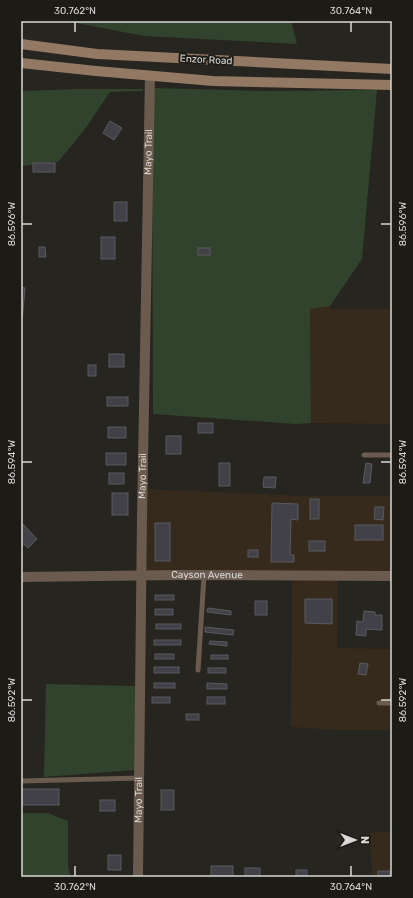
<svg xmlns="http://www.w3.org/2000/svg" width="413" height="898" viewBox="0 0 413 898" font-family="Rubik,sans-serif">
<rect width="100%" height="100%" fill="#26251f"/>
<g fill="#352a1b">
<polygon points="330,306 331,309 392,309 392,424 311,423 310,309"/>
<polygon points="147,489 307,496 392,496 392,572 147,571"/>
<polygon points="292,580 338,580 337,648 392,649 392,730 336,730 291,727"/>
<polygon points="392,831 392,877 372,877 370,833"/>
</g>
<g fill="#32432d">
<polygon points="66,21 291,21 297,44 144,36"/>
<polygon points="152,88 266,91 377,90 362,259 330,306 310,309 311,423 296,424 153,414"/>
<polygon points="79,89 143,89 143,91 110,92 85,129 58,162 21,166 21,91"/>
<polygon points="46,684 136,686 135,770 44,777"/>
<polygon points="21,813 48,813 68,821 68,867 71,877 21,877"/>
</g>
<g fill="#414147" stroke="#5b5a60">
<polygon points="110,121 122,128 114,140 103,133"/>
<rect x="33" y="163" width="22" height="9"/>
<rect x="114" y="202" width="13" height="19"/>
<rect x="101" y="237" width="14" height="22"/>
<polygon points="39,247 45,247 46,257 39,257"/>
<rect x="198" y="248" width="12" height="7"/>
<polygon points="21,287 25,288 22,321 21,321"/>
<rect x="109" y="354" width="15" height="13"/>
<rect x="88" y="365" width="8" height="11"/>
<rect x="107" y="397" width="21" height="9"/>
<rect x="198" y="423" width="15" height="10"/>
<rect x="108" y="427" width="18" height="11"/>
<rect x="166" y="436" width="15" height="18"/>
<rect x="106" y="453" width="20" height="12"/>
<rect x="219" y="463" width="11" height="23"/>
<polygon points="366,463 372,464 370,483 363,483"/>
<rect x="109" y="473" width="15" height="11"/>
<polygon points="264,477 276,477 275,488 263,487"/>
<rect x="112" y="493" width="16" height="22"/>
<rect x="310" y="499" width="9" height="20"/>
<polygon points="272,503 298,504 298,520 291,519 290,555 294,555 294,562 271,562"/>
<polygon points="375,507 384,507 383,520 374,519"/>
<polygon points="21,522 37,539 28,548 21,542"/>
<rect x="155" y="523" width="15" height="38"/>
<rect x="355" y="525" width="28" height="15"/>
<rect x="309" y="541" width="16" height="10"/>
<rect x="248" y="550" width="10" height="7"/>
<rect x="155" y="595" width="19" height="5"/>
<polygon points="305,599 332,599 332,624 305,623"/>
<rect x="255" y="601" width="12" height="14"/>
<polygon points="208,608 231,611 231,615 207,612"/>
<rect x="155" y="609" width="18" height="6"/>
<polygon points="364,611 375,612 375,615 382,615 382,630 366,629 366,636 356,635 357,621 363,622"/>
<rect x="156" y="624" width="25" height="5"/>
<polygon points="205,627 234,630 233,635 205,632"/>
<rect x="154" y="640" width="27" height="5"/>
<polygon points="210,641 227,642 227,646 209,644"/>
<rect x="155" y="654" width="19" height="5"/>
<rect x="211" y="655" width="17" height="4"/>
<polygon points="360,663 368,664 366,675 358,674"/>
<rect x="154" y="667" width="25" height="6"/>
<rect x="208" y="668" width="18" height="5"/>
<rect x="154" y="683" width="21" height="5"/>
<polygon points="207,683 227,684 227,689 207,689"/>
<rect x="152" y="697" width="18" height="6"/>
<rect x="207" y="697" width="18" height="7"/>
<rect x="186" y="714" width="13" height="6"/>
<rect x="21" y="789" width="38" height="16"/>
<rect x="161" y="790" width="13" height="20"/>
<rect x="100" y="800" width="15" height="11"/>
<rect x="108" y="855" width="13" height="15"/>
<rect x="211" y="866" width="22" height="11"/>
<rect x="245" y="868" width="15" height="9"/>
<rect x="296" y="870" width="11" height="7"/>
<rect x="378" y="871" width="12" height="6"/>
</g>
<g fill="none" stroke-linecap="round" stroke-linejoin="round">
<g stroke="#6b5b4e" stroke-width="5">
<polyline points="364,455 392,455"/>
<polyline points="198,670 204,576"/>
<polyline points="379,703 392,703"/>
<polyline points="21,781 140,778"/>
</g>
<g stroke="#6b5b4e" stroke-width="10">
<path id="s1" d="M21 577 178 575 392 576"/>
<path id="s2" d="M138 877 142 517 150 76"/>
</g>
<g stroke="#937964" stroke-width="10">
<polyline points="21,44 97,54 392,69"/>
<polyline points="21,63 96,71 213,81 392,85"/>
</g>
</g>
<path fill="none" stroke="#d9d8d4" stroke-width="1.5" d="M75 22V32M351 22V32M22 224H32M381 224H391M22 462H32M381 462H391M22 700H32M381 700H391M75 866V876M351 866V876"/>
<g text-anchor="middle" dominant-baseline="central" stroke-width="4" stroke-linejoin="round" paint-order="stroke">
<g font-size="10" fill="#d9d8d4" stroke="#1d1b16">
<text transform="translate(206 60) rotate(3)">Enzor Road</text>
<text stroke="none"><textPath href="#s2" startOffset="725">Mayo Trail</textPath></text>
<text stroke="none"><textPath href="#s2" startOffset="401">Mayo Trail</textPath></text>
<text stroke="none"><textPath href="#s1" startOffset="186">Cayson Avenue</textPath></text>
<text stroke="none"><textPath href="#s2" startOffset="77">Mayo Trail</textPath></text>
</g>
</g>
<rect width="413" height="898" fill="none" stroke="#1d1b16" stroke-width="44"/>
<g transform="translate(355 840) rotate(90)" stroke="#1d1b16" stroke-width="3" paint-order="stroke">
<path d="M0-3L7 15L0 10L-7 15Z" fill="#d9d8d4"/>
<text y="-6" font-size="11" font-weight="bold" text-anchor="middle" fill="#d9d8d4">N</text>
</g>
<rect x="22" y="22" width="369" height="854" fill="none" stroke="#d9d8d4" stroke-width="1.5"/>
<g font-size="10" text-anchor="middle" fill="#d9d8d4">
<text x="75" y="14">30.762°N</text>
<text x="351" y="14">30.764°N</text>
<text transform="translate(11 224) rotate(-90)" y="4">86.596°W</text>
<text transform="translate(402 224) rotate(-90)" y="4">86.596°W</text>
<text transform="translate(402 462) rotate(-90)" y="4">86.594°W</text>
<text transform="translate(11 462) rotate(-90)" y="4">86.594°W</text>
<text transform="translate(11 700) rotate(-90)" y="4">86.592°W</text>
<text transform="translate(402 700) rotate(-90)" y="4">86.592°W</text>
<text x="75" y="890">30.762°N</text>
<text x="351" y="890">30.764°N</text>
</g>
</svg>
